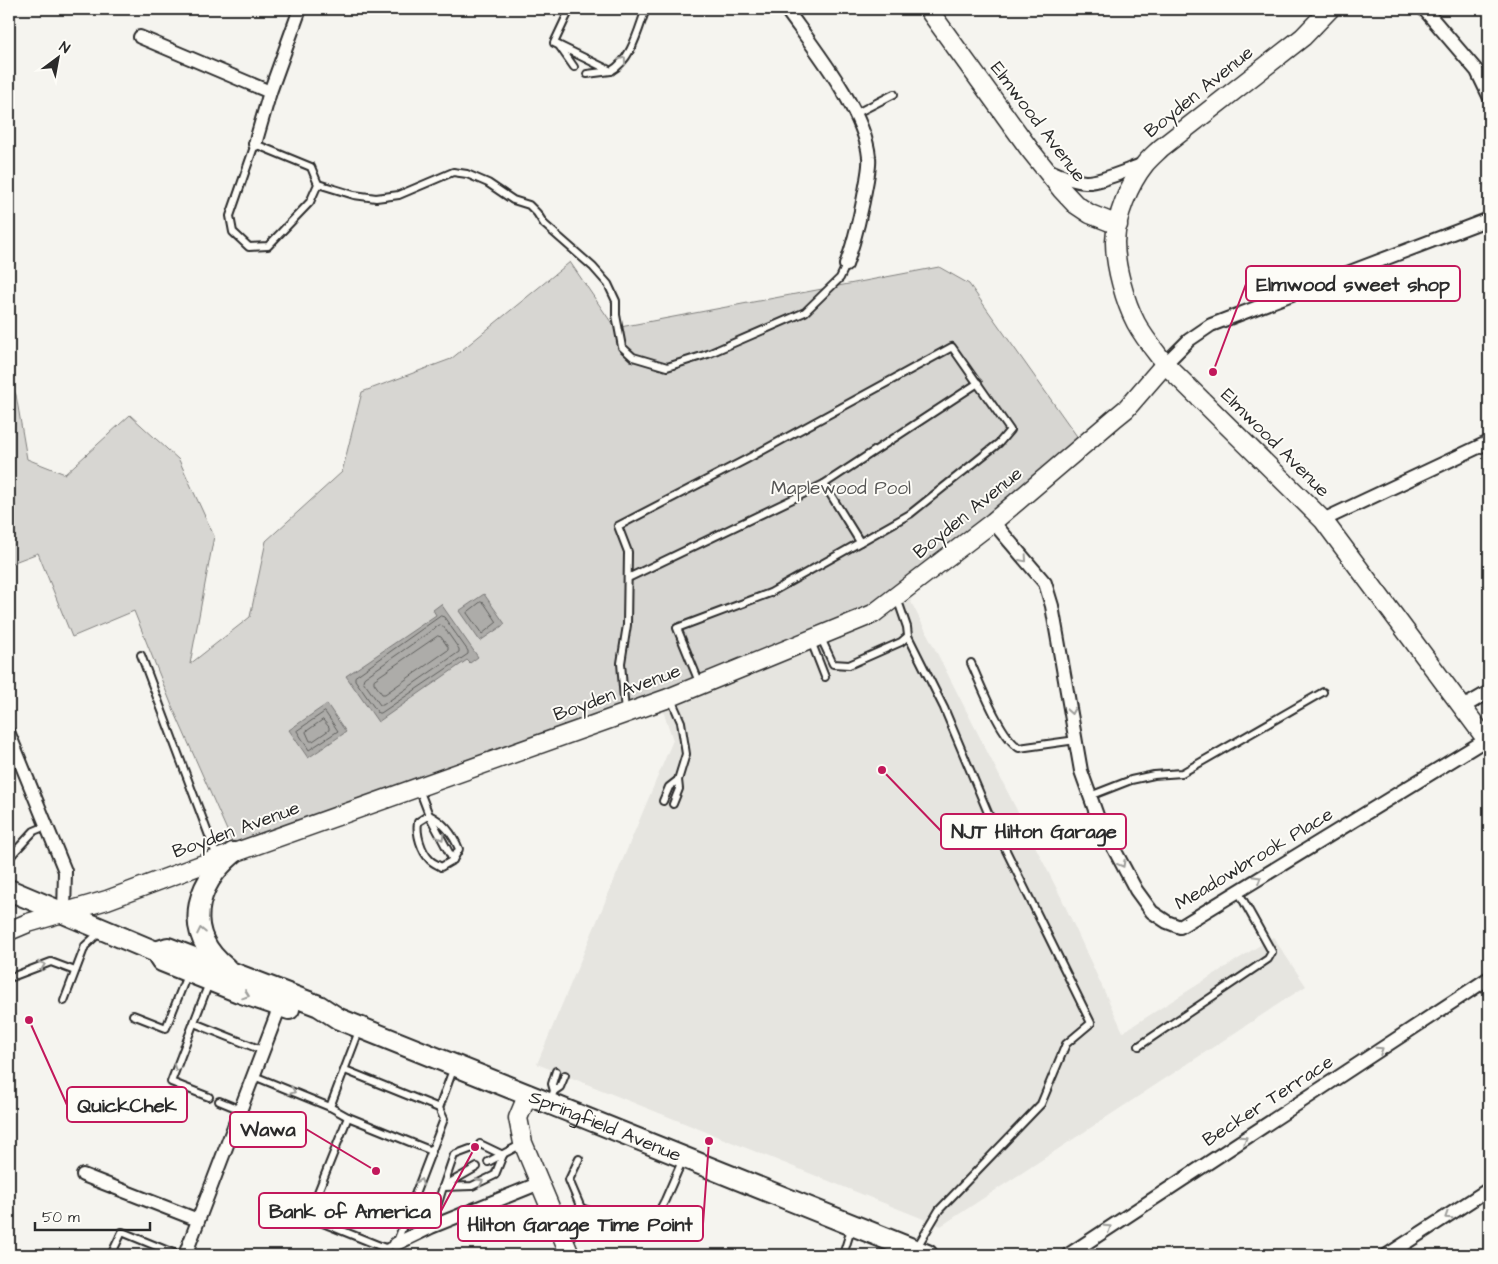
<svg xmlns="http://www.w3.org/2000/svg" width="1498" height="1264" viewBox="0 0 1498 1264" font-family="'Architects Daughter',sans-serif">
<rect width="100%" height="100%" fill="#f5f4ef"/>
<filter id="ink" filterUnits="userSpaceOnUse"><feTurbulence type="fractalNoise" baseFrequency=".02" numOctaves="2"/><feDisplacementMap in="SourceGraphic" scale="10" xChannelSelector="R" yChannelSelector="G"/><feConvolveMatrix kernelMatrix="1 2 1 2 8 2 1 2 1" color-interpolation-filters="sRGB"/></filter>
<g filter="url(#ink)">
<polygon fill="#e6e5e0" points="906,592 1061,897 1123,1032 1273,937 1306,986 941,1226 537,1064 673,740 658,696"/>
<polygon fill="#d7d6d2" stroke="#81807e" points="570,262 615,328 939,267 969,284 1086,449 906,592 658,696 237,853 172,706 134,611 72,637 38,553 9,564 9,381 16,395 27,459 65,474 130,415 179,460 214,536 190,664 250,617 266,541 342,472 362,392 451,359"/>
<g fill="#adaca9" stroke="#797877">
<polygon points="484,594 505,624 480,641 459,611"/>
<polygon points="441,604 478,657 470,663 467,660 378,722 346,676 436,615 433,610"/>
<polygon points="327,704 346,732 308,758 289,730"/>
</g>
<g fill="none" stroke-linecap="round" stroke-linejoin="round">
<g stroke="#5f5f5d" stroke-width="1">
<polygon points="481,602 484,603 497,622 482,634 467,613"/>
<polygon points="441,616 444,617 468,651 468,654 381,713 378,713 355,680 355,677"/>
<polygon points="440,625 443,626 459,649 459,652 383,705 380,705 363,681 364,678"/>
<polygon points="438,636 441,637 448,647 448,650 385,694 382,694 374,683 374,680"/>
<polygon points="325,712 338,731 309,750 297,731"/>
<polygon points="323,720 329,727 329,730 313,741 310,741 306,732"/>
</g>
<defs>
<g id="lane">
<path d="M570 9 554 43 611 71C632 59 638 30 646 9"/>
<polyline points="560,47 574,67"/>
<polyline points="587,74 611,71"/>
<polyline points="855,114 894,94"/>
<polygon points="255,144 311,167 318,184 310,202 268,246 249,247 233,232 230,216"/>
<polyline points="318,184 354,195 376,198 399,195 453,172 467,174 488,183 513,200 529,205 537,213 544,224 593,267 608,284 616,301 616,315 622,347 633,357 667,367 708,354 805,312 840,278 846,265"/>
<polyline points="860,542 824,484 978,383"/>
<polyline points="628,578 824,484"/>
<polyline points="820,636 833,664 849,665 901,642 908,636 907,627 897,598"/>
<polyline points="908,636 944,708 991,820 1091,1023 1066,1044 1041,1104 939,1210 917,1247"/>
<polyline points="811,641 825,677"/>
<polyline points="141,655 217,857"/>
<path d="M971 663C981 685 1000 736 1019 748L1076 740"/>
<polyline points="671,699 681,722 686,754 678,780 679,789 673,804"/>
<polyline points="625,712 621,663 627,625 628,552 618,526 747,459 952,347 1010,430 999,443 910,514 834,557 770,593 677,628 700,684"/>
<polyline points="419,789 429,815 453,860"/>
<polyline points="1090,796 1131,780 1154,775 1182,773 1323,692"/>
<polyline points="663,801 669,787 678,780"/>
<path d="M429 815C443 822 453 834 459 849L453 860 441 867C438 865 433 863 430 860 421 851 416 834 418 822Z"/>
<polyline points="9,858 34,831 46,826"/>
<polyline points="9,978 51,962 75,971"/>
<polyline points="64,1001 85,946 100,932"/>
<polyline points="133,1015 166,1028 187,975"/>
<polyline points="194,1023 264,1051"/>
<polyline points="1139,1046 1268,959 1272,952 1238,891"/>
<polyline points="345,1070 439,1108 444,1119 396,1244 385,1248 308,1217 348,1117"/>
<polyline points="254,1076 330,1107 348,1117 432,1151"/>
<polyline points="554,1091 552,1084 556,1071"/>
<polyline points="209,1097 171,1082 209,983"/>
<polyline points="219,1101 241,1110"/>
<polyline points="550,1101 554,1091 560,1087 565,1075"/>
<polyline points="330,1107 359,1031"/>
<polyline points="439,1108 454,1067"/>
<polyline points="480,1144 503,1155"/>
<polyline points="488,1162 522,1144"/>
<polyline points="444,1186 477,1167"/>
<polyline points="443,1187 472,1186 495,1175 503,1155"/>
<polyline points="581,1208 640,1228 651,1227 665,1200 683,1159"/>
<polyline points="557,1222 581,1208 569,1180 579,1159"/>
<polyline points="431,1226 443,1187 454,1155 470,1149"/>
<polyline points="111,1255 122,1232 178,1255"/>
<polyline points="843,1255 852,1226"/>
</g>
<g id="street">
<path d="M786 9C813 47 865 111 869 157 870 164 868 173 867 180 862 209 856 237 846 265"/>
<polyline points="1424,9 1477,71 1489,96"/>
<polyline points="140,37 270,92"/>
<polyline points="255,144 270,92 300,9"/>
<path d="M1048 170C1059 175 1072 181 1085 182 1100 183 1129 169 1145 164"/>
<polyline points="1165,364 1189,340 1211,325 1489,219"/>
<polyline points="1323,520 1489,442"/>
<polyline points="993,522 1045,583 1052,606 1081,771 1099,821 1136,890 1152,912 1167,922 1180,927 1487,739"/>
<polyline points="1463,707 1489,692"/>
<polyline points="9,734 65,871 64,913"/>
<polyline points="83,1175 198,1220"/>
<polyline points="396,1244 431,1227 540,1183"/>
<polyline points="185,1255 280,1006"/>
<polyline points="1068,1255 1489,978"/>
<polyline points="1387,1255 1489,1189"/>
</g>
<g id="secondary">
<polyline points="928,9 1030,150 1061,189 1075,204 1090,214 1118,225"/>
<path d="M1330 9 1303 37 1161 148C1156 153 1150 158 1145 164 1129 184 1116 216 1115 242 1115 266 1125 302 1136 323 1144 338 1155 351 1165 364L1323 520 1489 743"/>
<polyline points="9,931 28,923 107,900 217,859 666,699 873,614 993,522 1115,418 1126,409 1165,364"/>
<polyline points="528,1094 518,1118 523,1143 570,1255"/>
</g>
<g id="primary">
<polyline points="9,890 156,952 162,961 239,992 289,1009"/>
<path id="s1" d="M156 952 168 948 319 1006 339 1019 927 1255"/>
<path d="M226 968C183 934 194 886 233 853"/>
</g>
</defs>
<use href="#lane" stroke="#2b2b2b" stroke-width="10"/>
<use href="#street" stroke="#2b2b2b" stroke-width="16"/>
<use href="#secondary" stroke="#2b2b2b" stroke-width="21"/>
<use href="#primary" stroke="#2b2b2b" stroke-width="24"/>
<use href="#lane" stroke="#fdfcf7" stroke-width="6"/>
<use href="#street" stroke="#fdfcf7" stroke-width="12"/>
<use href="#secondary" stroke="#fdfcf7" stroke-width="18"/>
<use href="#primary" stroke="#fdfcf7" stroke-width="20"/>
</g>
<defs><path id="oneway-chevron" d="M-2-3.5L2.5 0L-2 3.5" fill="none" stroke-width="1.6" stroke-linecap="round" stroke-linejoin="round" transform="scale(1.25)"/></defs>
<g stroke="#9e9e9b">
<use href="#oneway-chevron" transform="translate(623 60) rotate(-54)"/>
<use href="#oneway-chevron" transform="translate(1024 559) rotate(49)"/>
<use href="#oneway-chevron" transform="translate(1071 711) rotate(80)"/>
<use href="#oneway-chevron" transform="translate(441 837) rotate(62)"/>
<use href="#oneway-chevron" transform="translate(1122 864) rotate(61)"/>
<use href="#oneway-chevron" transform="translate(1258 879) rotate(-31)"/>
<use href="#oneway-chevron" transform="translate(201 931) rotate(-102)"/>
<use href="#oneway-chevron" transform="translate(42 965) rotate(-21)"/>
<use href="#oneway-chevron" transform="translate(246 995) rotate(19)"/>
<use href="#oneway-chevron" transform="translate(1380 1050) rotate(-33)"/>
<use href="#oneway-chevron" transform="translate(177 1068) rotate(111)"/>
<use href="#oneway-chevron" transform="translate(292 1091) rotate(22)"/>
<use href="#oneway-chevron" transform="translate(1244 1139) rotate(-33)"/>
<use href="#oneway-chevron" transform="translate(420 1182) rotate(-69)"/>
<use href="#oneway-chevron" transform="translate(480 1182) rotate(-26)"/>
<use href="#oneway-chevron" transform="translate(1448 1216) rotate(147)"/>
<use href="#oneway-chevron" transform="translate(1108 1228) rotate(-33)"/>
</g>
</g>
<g text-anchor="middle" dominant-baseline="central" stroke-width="4" stroke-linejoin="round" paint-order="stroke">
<g font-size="19" fill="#2b2b2b" stroke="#fdfcf7">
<text transform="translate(1199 92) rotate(-39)">Boyden Avenue</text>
<text transform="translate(1038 122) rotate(53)">Elmwood Avenue</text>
<text transform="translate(1275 443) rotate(45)">Elmwood Avenue</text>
<text transform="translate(968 513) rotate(-39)">Boyden Avenue</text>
<text transform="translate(617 693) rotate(-20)">Boyden Avenue</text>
<text transform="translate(236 830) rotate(-20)">Boyden Avenue</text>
<text transform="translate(1254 859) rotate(-31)">Meadowbrook Place</text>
<text transform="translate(1268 1101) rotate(-33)">Becker Terrace</text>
<text stroke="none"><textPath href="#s1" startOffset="485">Springfield Avenue</textPath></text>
</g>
<g font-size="19" fill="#565655" stroke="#fdfcf7">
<text x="841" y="488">Maplewood Pool</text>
</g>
</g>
<path fill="none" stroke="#c2185b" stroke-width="2" d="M1213 372L1246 284M882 770L941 831M29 1020L67 1105M376 1171L306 1129M475 1147L441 1211M709 1141L703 1224"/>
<g fill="#c2185b" stroke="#fdfcf7" stroke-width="2">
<circle cx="1213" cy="372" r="5"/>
<circle cx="882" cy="770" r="5"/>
<circle cx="29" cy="1020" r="5"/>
<circle cx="376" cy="1171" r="5"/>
<circle cx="475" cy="1147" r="5"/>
<circle cx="709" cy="1141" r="5"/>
</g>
<g fill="#fdfcf7" stroke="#c2185b" stroke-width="2">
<rect x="1246" y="266" width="214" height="35" rx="5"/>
<rect x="941" y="814" width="185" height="35" rx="5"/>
<rect x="67" y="1087" width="120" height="35" rx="5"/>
<rect x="230" y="1112" width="76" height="35" rx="5"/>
<rect x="259" y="1193" width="182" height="35" rx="5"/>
<rect x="458" y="1206" width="245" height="35" rx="5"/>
</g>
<g font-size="20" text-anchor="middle" font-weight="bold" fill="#2b2b2b">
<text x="1353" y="291">Elmwood sweet shop</text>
<text x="1034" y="838">NJT Hilton Garage</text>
<text x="127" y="1112">QuickChek</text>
<text x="268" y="1136">Wawa</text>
<text x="350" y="1218">Bank of America</text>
<text x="580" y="1231">Hilton Garage Time Point</text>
</g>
<rect width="1498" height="1264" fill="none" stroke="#fdfcf7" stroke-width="30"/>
<rect x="15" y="15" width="1468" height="1234" fill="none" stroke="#2b2b2b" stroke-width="2" filter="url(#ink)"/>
<g transform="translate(58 58) rotate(32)" stroke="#fdfcf7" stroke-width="4" paint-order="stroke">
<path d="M0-4L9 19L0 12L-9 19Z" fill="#2b2b2b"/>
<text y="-8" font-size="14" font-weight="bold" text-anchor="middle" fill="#2b2b2b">N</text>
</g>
<path d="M35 1222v8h115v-8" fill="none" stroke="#2b2b2b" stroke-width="2.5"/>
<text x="42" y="1222" font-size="15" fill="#2b2b2b" stroke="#fdfcf7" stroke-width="4" paint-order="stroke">50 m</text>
</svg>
